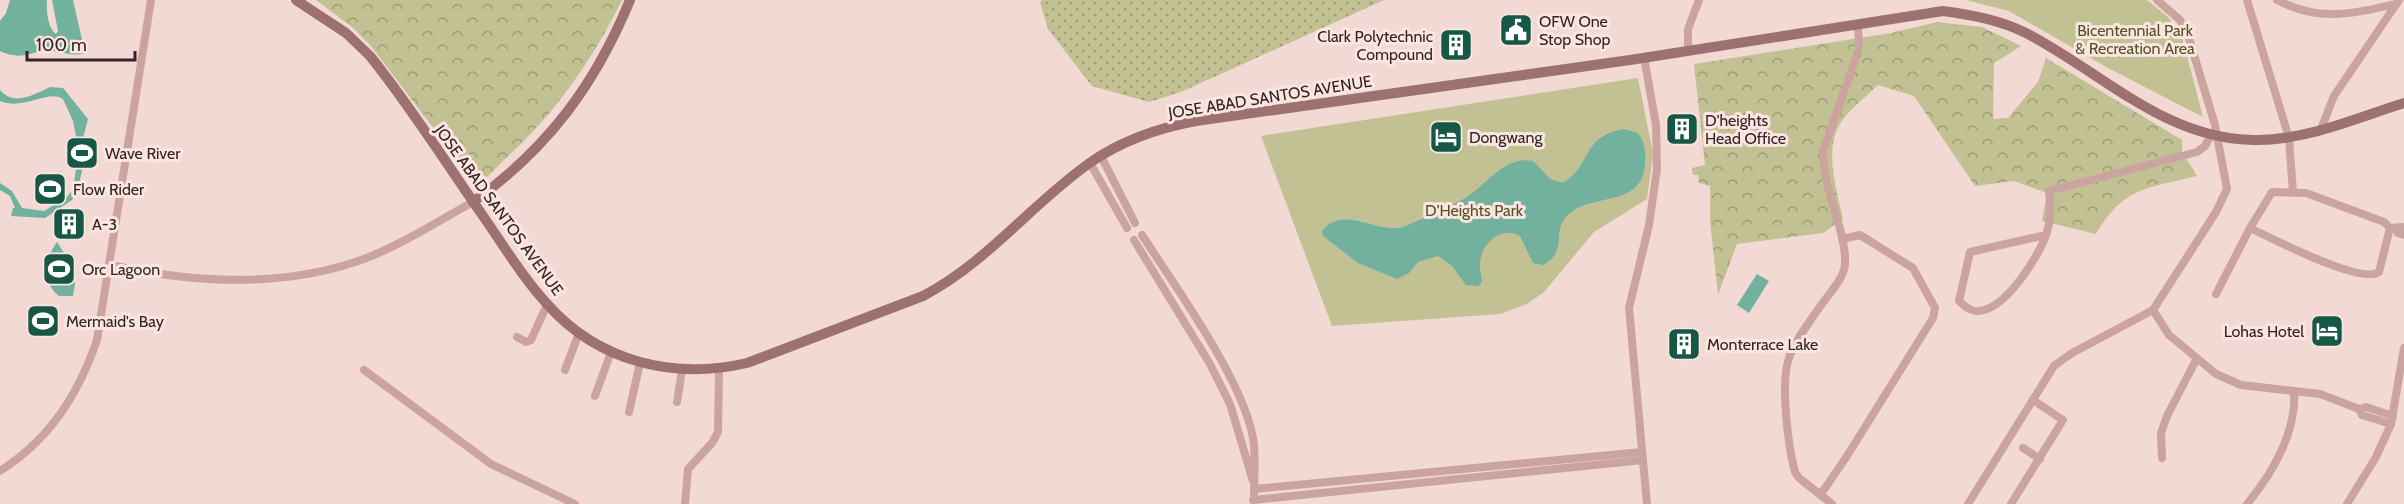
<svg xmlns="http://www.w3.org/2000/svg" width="2404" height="504" viewBox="0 0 2404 504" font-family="Cabin,sans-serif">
<defs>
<pattern id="grass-dots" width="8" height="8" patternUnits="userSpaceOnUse" patternTransform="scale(1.5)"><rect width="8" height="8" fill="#c2c193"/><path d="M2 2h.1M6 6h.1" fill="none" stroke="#9e9c78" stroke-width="1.8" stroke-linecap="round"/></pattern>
<pattern id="forest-crowns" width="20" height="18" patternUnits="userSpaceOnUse" patternTransform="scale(1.5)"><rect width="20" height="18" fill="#c2c193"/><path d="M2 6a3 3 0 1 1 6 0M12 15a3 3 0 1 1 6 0" fill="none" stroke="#9e9c78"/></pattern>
</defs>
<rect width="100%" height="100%" fill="#f2d9d4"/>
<polygon fill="url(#grass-dots)" points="1042,0 1384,0 1181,92 1149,102 1092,86 1048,29 1040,2"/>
<g fill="url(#forest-crowns)">
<path d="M316 0H622C592 61 554 115 504 160 496 168 486 180 476 184L371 46 352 27Z"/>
<path d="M1937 22 1982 27 2021 46 1994 63 1993 119 2008 118 2038 82 2046 58 2182 140V152L2197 176C2148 188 2123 187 2096 234L2042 221 2047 193 2014 181 1975 186 1914 96 1878 85C1866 97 1850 109 1841 122 1823 150 1837 190 1843 219L1823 233 1737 244 1718 295 1710 221V186L1699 183 1698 175H1693L1692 168 1705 165 1694 64 1891 33Z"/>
</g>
<g fill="#c2c193">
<polygon points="1966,0 2147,0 2168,17 2182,37 2203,117 2108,68 2009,11"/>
<polygon points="1638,78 1653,154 1647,199 1594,232 1544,292 1527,304 1500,314 1332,326 1261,136"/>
</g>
<g fill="#71b19d">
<path d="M10 0H47C46 11 48 28 56 34L58 31 52 0H73L85 53C72 57 64 52 52 51 30 50 23 62 0 51V21L6 13Z"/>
<path d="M50 87 63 88 88 119 83 138 86 152 78 189 72 200 45 218 11 216 13 208H15L10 196 0 190V183L12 191 22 208 44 211 67 197 73 189 79 150 73 121 63 99C48 89 24 111 0 101V90C14 107 35 94 50 87Z"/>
<path d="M1624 129 1638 133C1645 143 1646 153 1645 164 1642 210 1588 191 1566 217 1552 232 1568 252 1543 265L1533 263 1520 236C1501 225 1481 244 1480 263 1479 269 1482 276 1482 282L1478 286 1466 285 1452 266 1438 256 1418 262 1409 273 1397 279 1358 263 1323 236 1322 231C1346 202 1380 239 1408 225 1428 216 1448 208 1467 197 1487 184 1505 155 1533 161L1550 179 1563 183C1593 165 1580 137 1624 129Z"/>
<path d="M57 242 66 256 64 265 72 268 75 284 73 296H59C41 282 45 258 57 242Z"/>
<polygon points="1757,274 1769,281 1749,313 1737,305"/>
<path d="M45 311 57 312 59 315 56 323C43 329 33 331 27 318Z"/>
</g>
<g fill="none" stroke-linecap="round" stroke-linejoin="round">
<g stroke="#cba49f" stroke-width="8">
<polyline points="2247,0 2289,138 2293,192"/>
<path d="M2277 0C2319 22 2352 14 2396 4"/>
<polyline points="1858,25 1859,45"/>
<polyline points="1688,49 1688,29 1699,0"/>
<polyline points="1644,57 1656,125 1657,169 1649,225 1629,308 1647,504"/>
<polyline points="2321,129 2334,96 2399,0"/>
<polyline points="1101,156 1135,223"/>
<polyline points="1090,163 1127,228"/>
<polyline points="2390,228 2404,227"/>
<polyline points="2396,229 2398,233 2404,235"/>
<path d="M1142 235C1175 286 1243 380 1253 438 1256 456 1254 475 1254 494"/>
<path d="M2046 235 1970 252 1959 301C1964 306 1972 312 1979 311 2006 309 2040 255 2047 232 2051 218 2051 206 2049 191L2197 152 2205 146 2211 135"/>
<polyline points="1134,240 1210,364 1230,404 1253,481"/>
<path d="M111 265C193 283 284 288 364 259 401 245 438 221 473 202"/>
<path d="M2216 294 2250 228 2272 192 2306 193 2384 222 2390 228 2379 272C2361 285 2271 238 2250 228"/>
<polyline points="2153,310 2169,335 2216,374 2241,385 2320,394 2359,409 2366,407 2393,416"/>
<polyline points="517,337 526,342 531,340 547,305"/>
<polyline points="364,370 491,464 575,504"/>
<polyline points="565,370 579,333"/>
<polyline points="595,396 611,352"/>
<polyline points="677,402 682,370"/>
<polyline points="2359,409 2362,415 2391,424"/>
<polyline points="629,412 640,363"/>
<polyline points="2023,448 2040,459"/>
<polyline points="2162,458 2161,433 2167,416 2196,360"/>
<path d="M0 471C50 439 78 395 97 340L151 0"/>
<polyline points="1254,489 1642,452"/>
<polyline points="1821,494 1847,456 1933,318 1935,308 1913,268 1860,235 1842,239"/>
<polyline points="1253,500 1643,460"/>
<polyline points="685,504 688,469 712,443 718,432 719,370"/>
<path d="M1832 504 1799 478 1795 472C1788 446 1780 383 1789 358 1795 341 1807 325 1817 311 1825 298 1844 280 1845 264 1847 232 1822 188 1823 151L1858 52"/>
<polyline points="1968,504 2054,366 2072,353 2153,310 2216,212 2227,189 2215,125 2188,35 2180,20 2157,0"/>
<polyline points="2011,504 2063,420 2033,400"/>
<path d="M2247 504C2272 474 2297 432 2294 391"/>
<polyline points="2347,504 2376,457 2391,424 2404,348"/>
</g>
<g stroke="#9e7171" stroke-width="10">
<path d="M296 0 346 33 370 56C411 107 446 163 483 216 504 246 523 278 548 305 599 362 674 380 747 363L923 296C988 262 1031 204 1091 162 1123 140 1158 128 1196 121L1630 60 1943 11C1972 15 2000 20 2026 33 2102 72 2164 139 2254 140 2305 141 2356 118 2404 103"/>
<path d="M473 202C548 148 595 85 630 0"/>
</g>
</g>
<defs>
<symbol id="civic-square" viewBox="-11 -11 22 22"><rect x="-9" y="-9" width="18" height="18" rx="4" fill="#165845" stroke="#fae5e0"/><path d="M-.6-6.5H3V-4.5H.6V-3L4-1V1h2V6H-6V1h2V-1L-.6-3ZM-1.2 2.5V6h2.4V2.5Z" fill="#fff"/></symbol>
<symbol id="building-square" viewBox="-11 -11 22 22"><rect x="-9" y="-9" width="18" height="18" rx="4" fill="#165845" stroke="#fae5e0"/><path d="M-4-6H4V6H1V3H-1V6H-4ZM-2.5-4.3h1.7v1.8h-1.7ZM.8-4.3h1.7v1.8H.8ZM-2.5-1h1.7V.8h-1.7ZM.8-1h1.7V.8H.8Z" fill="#fff"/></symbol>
<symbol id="hotel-square" viewBox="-11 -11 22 22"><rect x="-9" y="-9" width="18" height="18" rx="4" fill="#165845" stroke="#fae5e0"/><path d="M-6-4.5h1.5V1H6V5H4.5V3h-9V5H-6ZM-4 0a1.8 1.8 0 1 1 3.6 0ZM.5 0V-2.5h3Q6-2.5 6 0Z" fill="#fff"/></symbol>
<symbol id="stadium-square" viewBox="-11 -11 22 22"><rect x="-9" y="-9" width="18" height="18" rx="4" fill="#165845" stroke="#fae5e0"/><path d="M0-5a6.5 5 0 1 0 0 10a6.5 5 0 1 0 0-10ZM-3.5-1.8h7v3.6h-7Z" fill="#fff"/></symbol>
</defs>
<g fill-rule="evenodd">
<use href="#civic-square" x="1497" y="11" width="38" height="38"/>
<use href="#building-square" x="1437" y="26" width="38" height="38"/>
<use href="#building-square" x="1663" y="110" width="38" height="38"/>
<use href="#hotel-square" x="1427" y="118" width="38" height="38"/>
<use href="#stadium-square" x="63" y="134" width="38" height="38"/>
<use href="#stadium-square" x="31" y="170" width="38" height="38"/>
<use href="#building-square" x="50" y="205" width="38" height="38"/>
<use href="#stadium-square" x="40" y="250" width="38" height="38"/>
<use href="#stadium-square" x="24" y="302" width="38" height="38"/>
<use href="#hotel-square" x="2308" y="312" width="38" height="38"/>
<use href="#building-square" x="1665" y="325" width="38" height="38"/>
</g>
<g text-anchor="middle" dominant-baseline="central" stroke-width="6" stroke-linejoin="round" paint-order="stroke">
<g font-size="16" fill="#332324" stroke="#fae5e0" text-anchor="start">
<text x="1539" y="21">OFW One<tspan x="1539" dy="18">Stop Shop</tspan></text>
<text x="1433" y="36" text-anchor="end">Clark Polytechnic<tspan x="1433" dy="18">Compound</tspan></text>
<text x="1705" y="120">D'heights<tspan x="1705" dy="18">Head Office</tspan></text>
<text x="1469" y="137">Dongwang</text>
<text x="105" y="153">Wave River</text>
<text x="73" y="189">Flow Rider</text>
<text x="92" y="224">A-3</text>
<text x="82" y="269">Orc Lagoon</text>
<text x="66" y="321">Mermaid's Bay</text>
<text x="2304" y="331" text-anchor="end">Lohas Hotel</text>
<text x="1707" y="344">Monterrace Lake</text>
</g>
<g font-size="16" fill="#535425" stroke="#fae5e0">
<text x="2135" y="30">Bicentennial Park<tspan x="2135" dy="18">&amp; Recreation Area</tspan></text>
<text x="1474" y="210">D'Heights Park</text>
</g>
<g font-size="16" fill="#332324" stroke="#fae5e0">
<text transform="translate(1270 97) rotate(-9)">JOSE ABAD SANTOS AVENUE</text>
<text transform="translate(499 210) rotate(54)">JOSE ABAD SANTOS AVENUE</text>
</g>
</g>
<path d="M27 51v9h108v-9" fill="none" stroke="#332324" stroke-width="3"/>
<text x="36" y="51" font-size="18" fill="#332324" stroke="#fae5e0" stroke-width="4.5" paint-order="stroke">100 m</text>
</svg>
